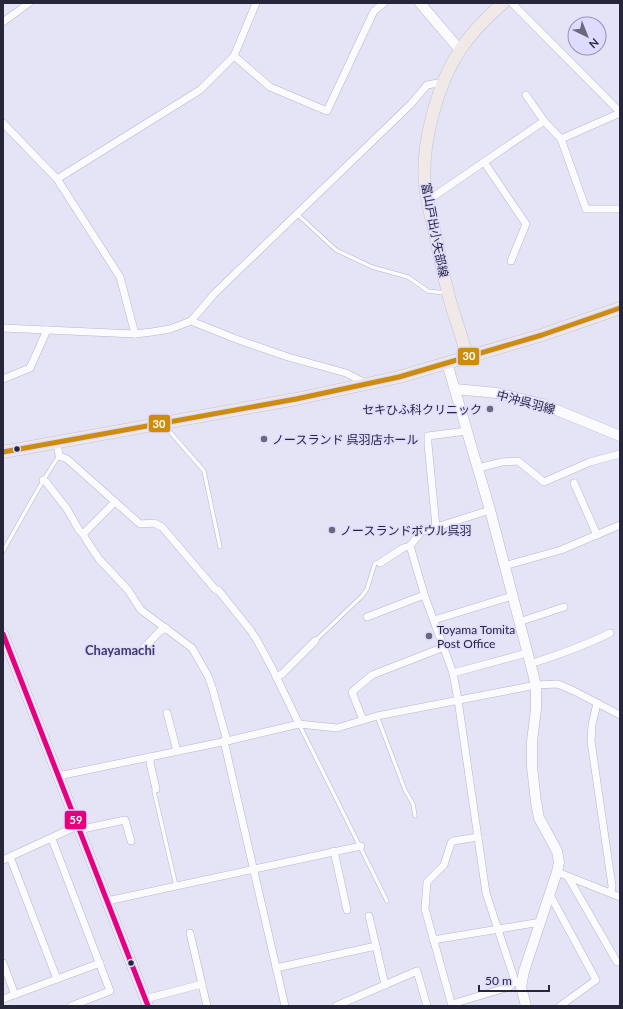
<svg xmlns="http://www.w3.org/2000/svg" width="623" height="1009" viewBox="0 0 623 1009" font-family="Lato,'Noto Sans JP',sans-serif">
<rect width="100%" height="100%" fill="#e5e4f6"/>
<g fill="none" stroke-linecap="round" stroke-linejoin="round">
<defs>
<g id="lane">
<polyline points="297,214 336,250 372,267 408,277 428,291 445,293"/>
<polyline points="164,425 204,471 220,547"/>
<path d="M3 551C22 519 38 486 59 456"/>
<polyline points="315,641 362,596 367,589 375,563 380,563"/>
<polyline points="377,716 405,790 413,804 415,816"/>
<polyline points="299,724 387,901"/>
<polyline points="156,790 154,791 176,886"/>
</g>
<g id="street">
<polyline points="512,3 620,112"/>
<polyline points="3,22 29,3"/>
<polyline points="234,56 270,87 327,111 374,11 384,3"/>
<polyline points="526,95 544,121 561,139 586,209 620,209"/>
<polyline points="3,123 57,179 120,277 135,334"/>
<polyline points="561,139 620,113"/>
<polyline points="484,162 526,224 511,261"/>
<polyline points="57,179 200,90 234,56 256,3"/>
<polyline points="427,201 544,121"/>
<polyline points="191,321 236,339 288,357 346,373 367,384"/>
<polyline points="3,328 135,334 152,332 170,329 191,321 214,294 411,104 427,85 444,82"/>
<polyline points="3,379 30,368 47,330"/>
<polyline points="57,442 59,456 67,459 140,524 154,523 162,527 215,589 219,591 251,631 258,642 273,670 299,724"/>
<polyline points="478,468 502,462 518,461 544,482 590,462 620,454"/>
<polyline points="43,480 46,482 67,509 79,530 83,534 87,541 99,559 128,590 141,610 192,648 208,676 212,687 227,741"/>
<polyline points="574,483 597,535"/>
<polyline points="490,510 421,532 410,546 425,597 453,673 458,700 486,893 515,981 521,987"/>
<polyline points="436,527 428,444 428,436 467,431"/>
<polyline points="83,534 115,502"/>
<polyline points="380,563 403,548 410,546"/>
<polyline points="504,566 561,550 620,525"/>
<polyline points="367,617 424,595"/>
<polyline points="434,620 512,596"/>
<polyline points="519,622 564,607"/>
<polyline points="141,651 160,631 166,628"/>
<path d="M530 664C558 655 584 646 610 633"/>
<polyline points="453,673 527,653"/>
<polyline points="276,677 282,674 315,641"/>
<polyline points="597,703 592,725 591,741 612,886 611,893"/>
<polyline points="167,713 177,751"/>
<polyline points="363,720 352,692 372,675 444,647"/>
<polyline points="224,741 285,1006"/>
<polyline points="151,757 150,763 156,789"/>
<polyline points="58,776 227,741 299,724 337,728 377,716 536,685 558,684 574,691 620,715"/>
<polyline points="79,831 87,828 125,820 131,841"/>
<polyline points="52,839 110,991 71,1006"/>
<polyline points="334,851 347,910"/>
<polyline points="10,857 57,979"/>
<polyline points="3,860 77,826"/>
<polyline points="557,872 620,897"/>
<polyline points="568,877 617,962 620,962"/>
<polyline points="550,895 596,980 560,1006"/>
<polyline points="107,901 361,846"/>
<polyline points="369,916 385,985"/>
<polyline points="190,933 207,1006"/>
<polyline points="433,940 541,922"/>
<polyline points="3,963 15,995"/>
<polyline points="276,968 376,946"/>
<polyline points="3,999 100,963"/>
<polyline points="145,999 202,984"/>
<polyline points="452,1004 509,987 515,981"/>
<polyline points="336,1006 417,971 427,1006"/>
<polyline points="452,1006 425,909 427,882 444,865 451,843 453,841 478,837"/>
</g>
<g id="secondary">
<polyline points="420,3 460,50"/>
<polyline points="447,363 490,510 536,685 536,709 532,741 532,767 536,802 539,818 557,851 559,862 557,872 524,971 521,987 526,1006"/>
<polyline points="455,389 497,393 542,404 620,436"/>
<polyline points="3,634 148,1006"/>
</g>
<g id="primary">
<path d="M467 357C462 335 453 314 448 293 443 273 439 253 435 233 431 218 427 202 425 186 421 144 437 85 460 50 472 32 487 17 503 3"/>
<polyline points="3,452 296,399 399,377 542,335 620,308"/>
</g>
</defs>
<use href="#lane" stroke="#b7b6c7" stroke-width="4.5"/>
<use href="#street" stroke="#b7b6c7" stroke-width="8"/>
<use href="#secondary" stroke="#b7b6c7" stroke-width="11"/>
<use href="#primary" stroke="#c2c2cd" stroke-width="13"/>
<use href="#lane" stroke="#fbfbfe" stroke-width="3.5"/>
<use href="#street" stroke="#fbfbfe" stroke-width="7"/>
<use href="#secondary" stroke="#fbfbfe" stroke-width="10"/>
<use href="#primary" stroke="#f0e9e8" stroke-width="12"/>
<defs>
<polyline id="bus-1" points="3,452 296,399 399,377 542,335 620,308"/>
<polyline id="bus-2" points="3,634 148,1006"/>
</defs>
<use href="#bus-1" stroke="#dedcfe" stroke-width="8"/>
<use href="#bus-2" stroke="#dedcfe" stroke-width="8"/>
<use href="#bus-1" stroke="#cd8c0c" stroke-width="5"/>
<use href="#bus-2" stroke="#e5007d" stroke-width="5"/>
</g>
<g fill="#6a687c" stroke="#dedcfe" stroke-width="1.5">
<circle cx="490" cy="409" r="4"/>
<circle cx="264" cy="439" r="4"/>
<circle cx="332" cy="530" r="4"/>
<circle cx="429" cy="636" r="4"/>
</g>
<g fill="#27253a" stroke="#dedcfe" stroke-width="1.5">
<circle cx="17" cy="449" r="3.5"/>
<circle cx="131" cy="963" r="3.5"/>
</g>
<g text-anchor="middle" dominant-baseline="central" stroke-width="3" stroke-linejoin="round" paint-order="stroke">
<g font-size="12" fill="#27253a" stroke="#dedcfe">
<text transform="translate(435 230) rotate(79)">富山戸出小矢部線</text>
<text transform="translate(526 402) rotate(15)">中沖呉羽線</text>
</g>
<g font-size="12" fill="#27253a" stroke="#dedcfe" text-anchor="start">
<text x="482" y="409" text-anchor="end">セキひふ科クリニック</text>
<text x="272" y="439">ノースランド 呉羽店ホール</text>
<text x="340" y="530">ノースランドボウル呉羽</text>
<text x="437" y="629">Toyama Tomita<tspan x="437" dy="14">Post Office</tspan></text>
</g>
<g font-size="13" font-weight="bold" fill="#3f3966" stroke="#dedcfe">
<text x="120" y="650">Chayamachi</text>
</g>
</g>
<g stroke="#dedcfe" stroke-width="1.5">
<rect x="457" y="347" width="23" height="19" rx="4" fill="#cd8c0c"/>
<rect x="148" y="414" width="23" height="19" rx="4" fill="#cd8c0c"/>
<rect x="64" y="810" width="23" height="20" rx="4" fill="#e5007d"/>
</g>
<g font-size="11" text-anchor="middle" font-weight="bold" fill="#fff">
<text x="469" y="360">30</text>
<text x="159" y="428">30</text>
<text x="76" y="824">59</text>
</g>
<rect width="623" height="1009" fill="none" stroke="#27253a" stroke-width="8"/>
<g transform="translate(587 36) rotate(137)"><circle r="19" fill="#dedcfe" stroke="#9593b0"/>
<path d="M0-3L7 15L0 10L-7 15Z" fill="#6a687c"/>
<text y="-6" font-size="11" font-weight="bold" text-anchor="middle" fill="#27253a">N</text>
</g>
<path d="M479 985v6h70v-6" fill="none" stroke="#27253a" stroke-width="2"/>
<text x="485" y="985" font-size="12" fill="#27253a" stroke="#dedcfe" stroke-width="3" paint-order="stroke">50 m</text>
</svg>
